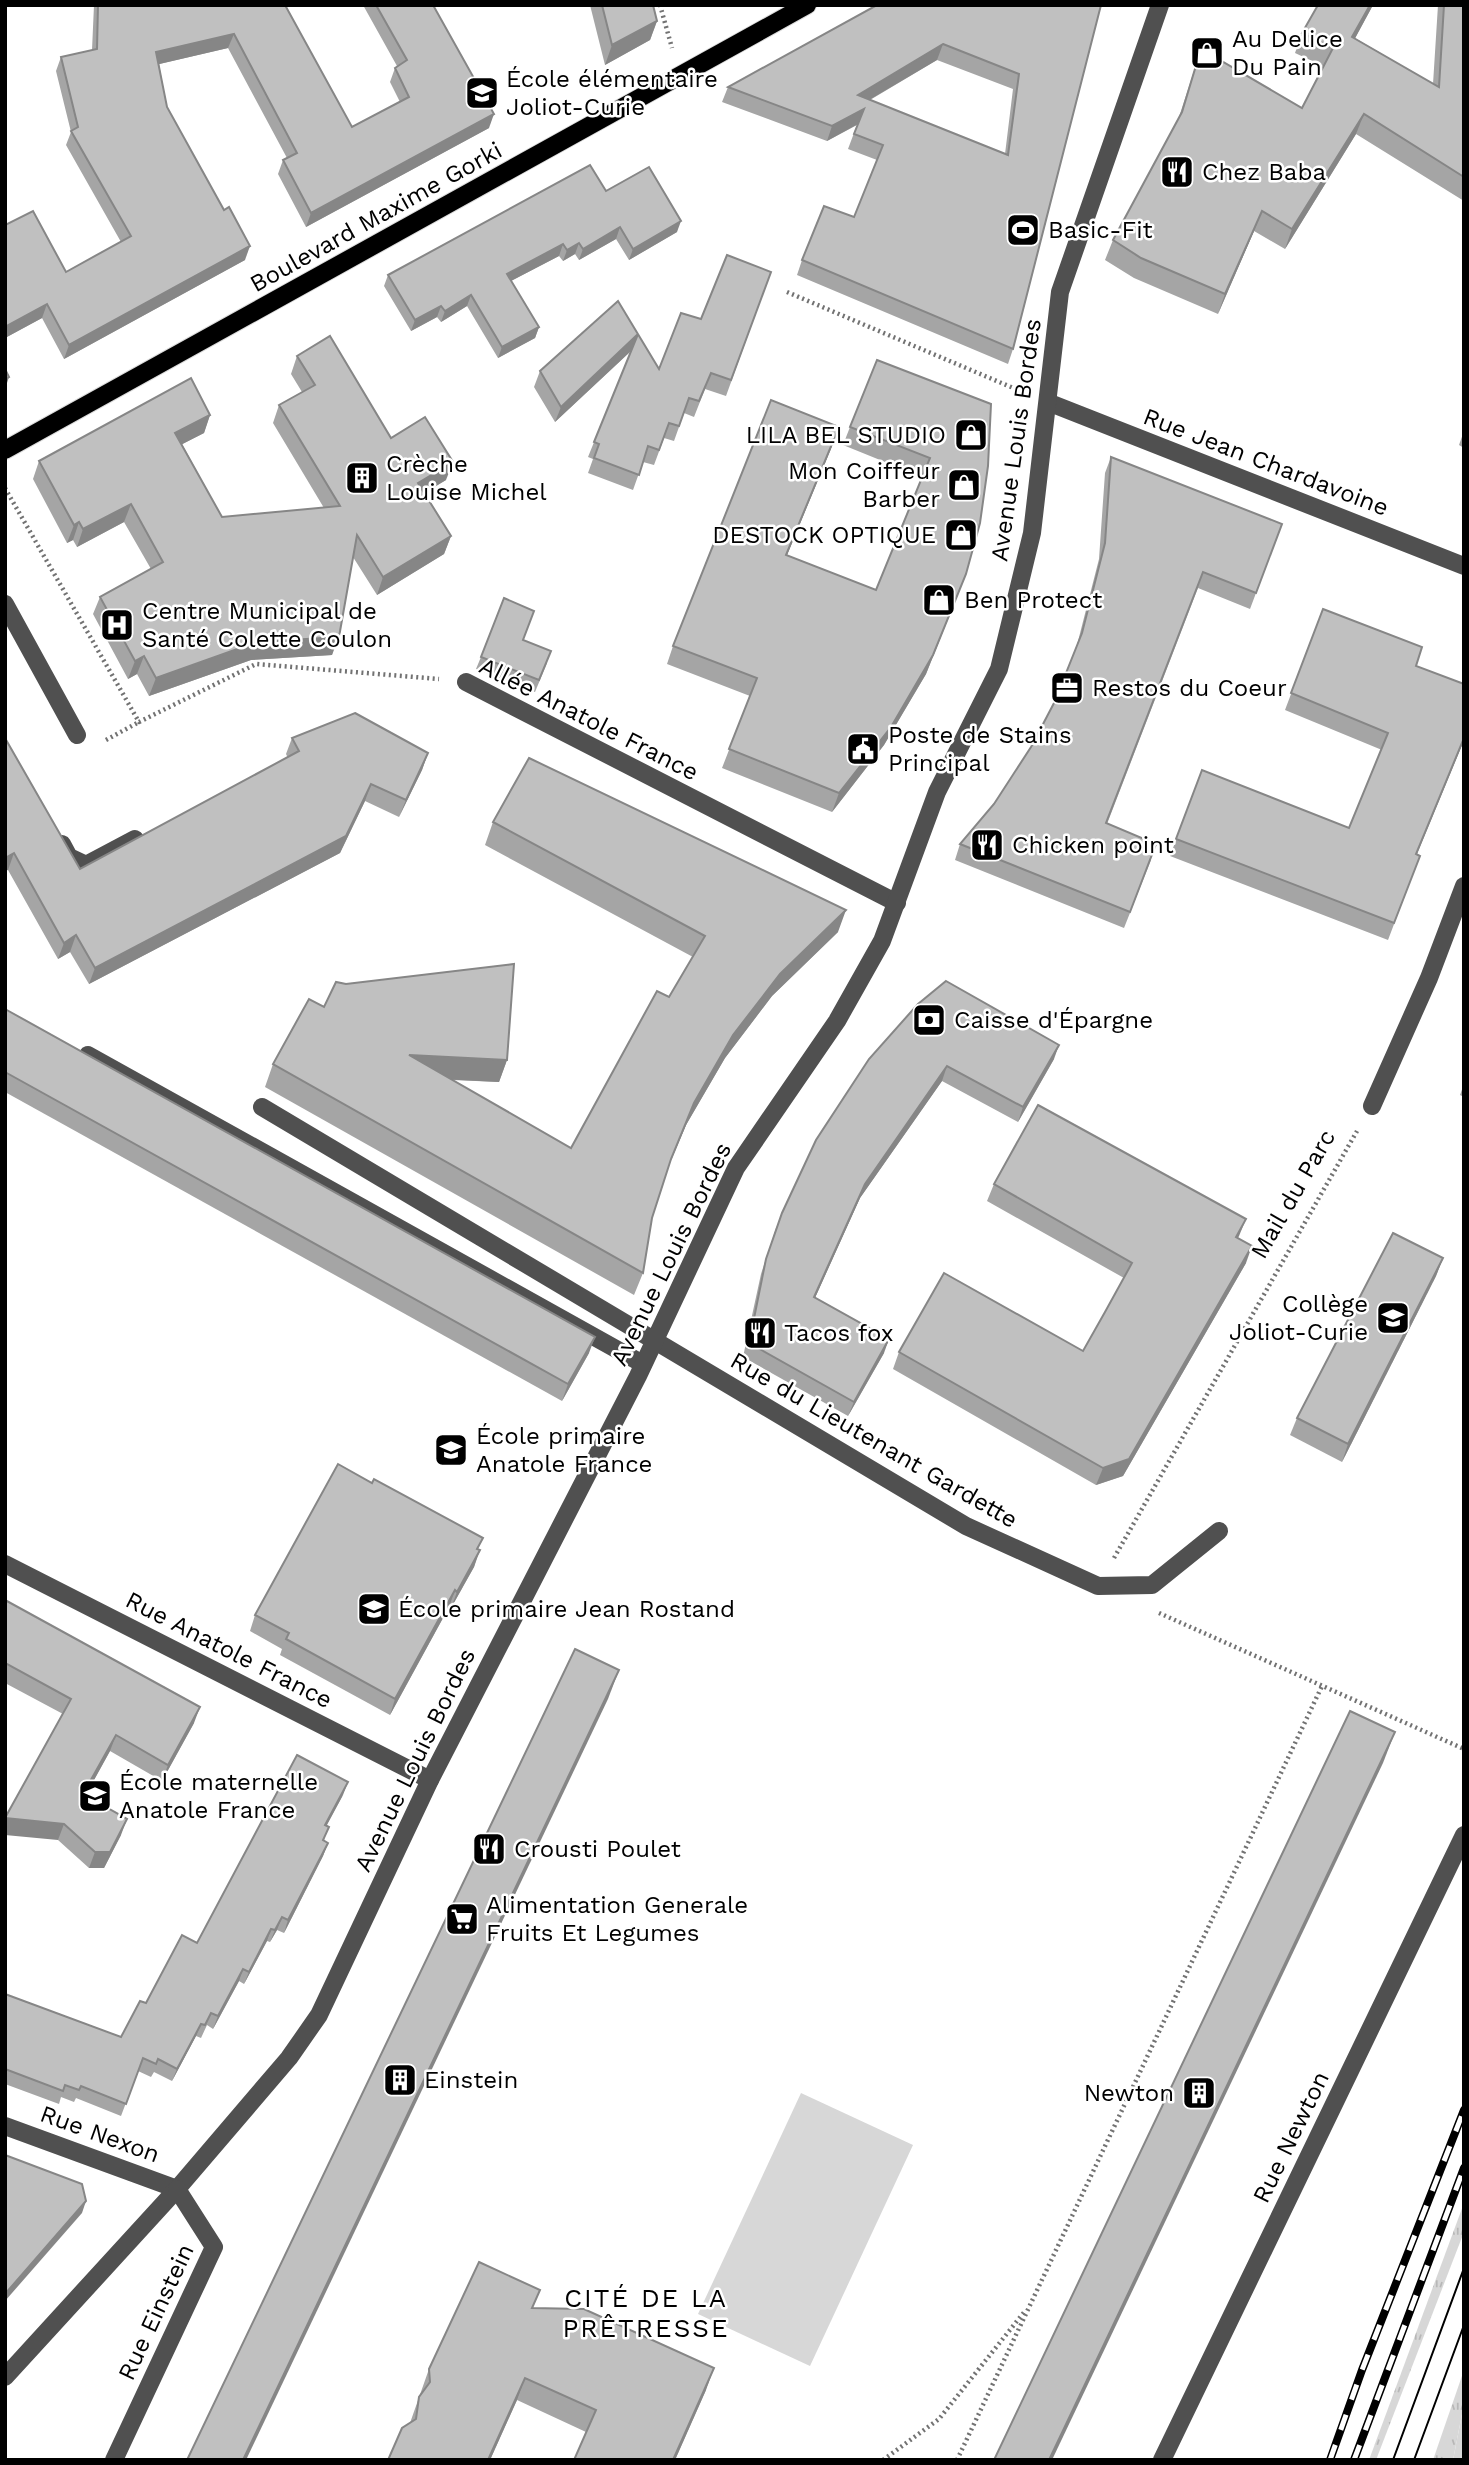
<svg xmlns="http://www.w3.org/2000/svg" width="1469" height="2465" viewBox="0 0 1469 2465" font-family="'Work Sans',sans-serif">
<defs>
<pattern id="grass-tufts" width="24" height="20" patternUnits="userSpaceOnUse" patternTransform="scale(1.75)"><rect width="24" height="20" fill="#d7d7d7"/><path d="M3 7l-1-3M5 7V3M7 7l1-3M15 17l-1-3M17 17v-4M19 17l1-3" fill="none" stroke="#b7b7b7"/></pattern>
</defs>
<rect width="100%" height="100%" fill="#fff"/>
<g fill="url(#grass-tufts)">
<polygon points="1464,2203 1464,2232 1376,2460 1369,2460"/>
<polygon points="1464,2370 1464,2404 1453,2460 1433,2460"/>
</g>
<g fill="#d7d7d7">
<polygon points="801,2093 913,2145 810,2366 698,2314"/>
<polygon points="1464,2404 1464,2460 1453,2460"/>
</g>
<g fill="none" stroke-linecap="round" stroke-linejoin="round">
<defs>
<polyline id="major" points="5,450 807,5"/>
</defs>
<use href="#major" stroke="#dbdbdb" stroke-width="20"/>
<g stroke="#727272" stroke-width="4.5" stroke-dasharray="2 3.5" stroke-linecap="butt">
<polyline points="660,5 672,48"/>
<polyline points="787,292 1018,390"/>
<polyline points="5,488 139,722 256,664 439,679"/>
<polyline points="106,740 139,722"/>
<polyline points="1114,1558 1357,1131"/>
<polyline points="1159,1613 1464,1749"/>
<polyline points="883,2460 939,2419 1025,2311"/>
<polyline points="957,2460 1322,1686"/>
</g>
<g stroke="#505050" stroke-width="18">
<polyline points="1050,403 1464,566"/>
<polyline points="5,604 77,735"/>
<polyline points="466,682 897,903"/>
<polyline points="62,844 69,857 86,865 135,839"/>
<polyline points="88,1055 643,1364"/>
<polyline points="1372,1106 1429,978 1464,886"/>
<polyline points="262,1107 966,1526 1098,1586 1152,1585 1219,1531"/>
<polyline points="5,1564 430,1780"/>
<polyline points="5,2126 177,2189"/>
<polyline points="5,2377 177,2189 289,2058 319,2015 430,1780 638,1376 736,1168 837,1021 882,941 937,792 999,669 1032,533 1060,292 1160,5"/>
<polyline points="114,2460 214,2247 177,2189"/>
<polyline points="1162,2460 1464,1835"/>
</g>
<use href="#major" stroke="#000" stroke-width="18"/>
<g stroke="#000" stroke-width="2">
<polyline points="1393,2460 1464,2268"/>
<polyline points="1414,2460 1464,2325"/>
</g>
<defs>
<g id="rail">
<polyline points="1330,2460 1362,2370 1464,2110"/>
<polyline points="1354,2460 1464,2168"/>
</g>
</defs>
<use href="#rail" stroke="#000" stroke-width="8"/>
<use href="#rail" stroke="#fff" stroke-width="5" stroke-dasharray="16" stroke-linecap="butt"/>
</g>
<g fill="#a5a5a5" fill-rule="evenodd">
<polygon points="94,5 285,5 352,127 400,102 390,82 395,68 397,66 363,5 433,5 489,128 306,227 278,174 283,160 287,158 228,48 159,64 167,107 245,260 64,359 42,318 5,338 5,225 66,272 121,242 66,145 71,132 56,71 61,57 92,50"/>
<polygon points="590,5 653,5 657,21 650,40 605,65"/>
<path d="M1101 5 1013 349 1008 364 797 275 802 260 854 217 877 160 848 149 857 125 827 141 722 102 728 87ZM937 60 1013 89 1005 154 870 100Z"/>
<polygon points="1373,5 1355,38 1433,84 1438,5 1464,5 1464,201 1356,134 1285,249 1254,231 1218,314 1134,278 1105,260 1113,240 1179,117 1201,49 1302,108 1323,66 1295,53 1302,33"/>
<polygon points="606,191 677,232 629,260 616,239 579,260 575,254 563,261 559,256 511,281 539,327 535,338 498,358 467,306 441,322 437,317 411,331 384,286 388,275"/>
<polygon points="771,272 726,396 705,389 694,417 684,413 674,441 664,438 654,465 643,462 633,490 588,473 593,459 588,457 631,351 555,422 534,387 540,371 618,301 659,369"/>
<polygon points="297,356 391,438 446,480 425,493 451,536 444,554 377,595 353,557 332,655 251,660 149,696 137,674 128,679 93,614 100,597 151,569 124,522 77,547 73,540 67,543 33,479 39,461 210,415 204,433 182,444 222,517 324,508 273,423 279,405 302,392 291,374"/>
<polygon points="991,404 959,592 926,674 884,745 832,812 722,768 750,696 667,664 673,646 832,446 787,555 876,590 922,477 843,445 850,427"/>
<polygon points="1464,431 1464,448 1459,445"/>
<polygon points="1111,457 1282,524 1250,609 1198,588 1107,824 1151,860 1124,928 955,860 960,844 994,804 1031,747 1054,703 1077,645 1099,559 1105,473"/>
<polygon points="1323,609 1416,666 1464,684 1464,740 1417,854 1420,856 1388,940 1170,856 1202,770 1349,828 1382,750 1285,710"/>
<polygon points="523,640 547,663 535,692 476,669 481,657"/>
<polygon points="5,738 80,869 288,758 286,754 292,738 428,753 422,770 399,817 365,801 340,853 89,984 70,952 58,959 8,870"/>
<polygon points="493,822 838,932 772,996 725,1058 686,1125 667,1170 652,1218 643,1273 634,1295 265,1087 273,1064 324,1007 507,1060 499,1082 452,1080 571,1148 669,997 693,957 485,845"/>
<polygon points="5,1009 589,1353 562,1401 5,1092"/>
<polygon points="869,1059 1054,1059 1018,1122 942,1081 860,1198 815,1298 884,1353 848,1416 743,1357 761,1274 776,1228"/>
<polygon points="1464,1084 1464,1097 1460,1095"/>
<polygon points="994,1184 1238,1238 1246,1263 1123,1476 1096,1485 893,1369 899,1352 1083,1351 1124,1278 987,1201"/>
<polygon points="1443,1258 1436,1276 1342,1462 1290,1435 1297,1418"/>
<polygon points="479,1550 474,1567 451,1608 449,1607 390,1715 280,1655 282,1649 250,1631 255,1615"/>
<polygon points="5,1600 194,1723 162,1781 110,1751 85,1796 121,1835 104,1868 89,1868 58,1840 63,1714 5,1683"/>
<polygon points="343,1795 326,1826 324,1841 328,1843 323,1856 284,1933 277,1930 270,1942 267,1941 244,1984 239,1981 213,2029 207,2025 201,2038 196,2036 172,2081 154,2072 151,2077 138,2071 121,2116 76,2098 74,2102 61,2097 59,2104 5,2084 5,1994 121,2037 146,2003 197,1943"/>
<polygon points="533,2308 706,2390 675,2460 574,2460 586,2432 517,2400 490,2460 388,2460 410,2423 429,2369"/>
</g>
<g fill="#868686">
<polygon points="1370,5 1373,5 1345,57 1352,37"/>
<polygon points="657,21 650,40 605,65 612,45"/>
<polygon points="234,34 228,48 151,66 156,52"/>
<polygon points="943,44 937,60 852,110 858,95"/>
<polygon points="864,109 858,124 827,141 832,126"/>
<polygon points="494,114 489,128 306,227 311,213"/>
<polygon points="1364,114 1356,134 1285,249 1292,229"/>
<polygon points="1262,211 1254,231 1218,314 1225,294"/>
<polygon points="681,221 677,232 629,260 633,249"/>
<polygon points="620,227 616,239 579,260 583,249"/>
<polygon points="579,243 575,254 563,261 567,250"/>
<polygon points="563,244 559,256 503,285 507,274"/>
<polygon points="250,246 245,260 64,359 69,345"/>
<polygon points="471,295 467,306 441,322 445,311"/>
<polygon points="47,304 42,318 5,338 5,327"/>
<polygon points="441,306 437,317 411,331 415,320"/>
<polygon points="539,327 535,338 498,358 502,347"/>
<polygon points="638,334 632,350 555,422 561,407"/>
<polygon points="9,377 5,389 5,379"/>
<polygon points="210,415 204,433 169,451 175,433"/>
<polygon points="839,427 832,446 779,574 786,555"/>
<polygon points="453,462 446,480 412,500 418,483"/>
<polygon points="131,504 124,522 77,547 83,529"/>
<polygon points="79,522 73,540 67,543 74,525"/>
<polygon points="451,536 444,554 377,595 383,577"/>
<polygon points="966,574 926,674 884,745 832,812 839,793"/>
<polygon points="339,637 332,655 251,660 149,696 156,678 257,642"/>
<polygon points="144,656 137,674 128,679 135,661"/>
<polygon points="1464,738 1464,740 1410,870 1416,854"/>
<polygon points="428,753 422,770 399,817 406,800"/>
<polygon points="371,784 365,801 340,853 89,984 95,968"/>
<polygon points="14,853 8,870 5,871 5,858"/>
<polygon points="846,910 838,932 772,996 725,1058 686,1125 662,1181 694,1103 733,1035 780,974"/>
<polygon points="76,935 70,952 58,959 64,943"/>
<polygon points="1059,1045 1054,1059 1018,1122 1023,1107"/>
<polygon points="409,1055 507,1060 499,1082 400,1077"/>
<polygon points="947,1066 942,1081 860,1198 809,1311 814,1297 865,1184"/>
<polygon points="1246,1219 1239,1236 1230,1254 1236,1237"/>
<polygon points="1252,1246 1246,1263 1123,1476 1096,1485 1103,1468"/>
<polygon points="1443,1258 1436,1276 1342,1462 1348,1444"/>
<polygon points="595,1337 589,1353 562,1401 568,1384"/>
<polygon points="889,1339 884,1353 848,1416 854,1402"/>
<polygon points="480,1550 474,1567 451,1608 457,1592"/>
<polygon points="455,1590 449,1607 390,1715 395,1699"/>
<polygon points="619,1670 608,1699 246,2460 243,2460"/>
<polygon points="200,1707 194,1723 162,1781 168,1765"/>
<polygon points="1395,1732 1383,1763 1052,2460 1049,2460"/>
<polygon points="116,1735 110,1751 77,1811 83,1794"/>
<polygon points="348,1782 343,1795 320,1838 325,1825"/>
<polygon points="5,1818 64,1824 58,1840 5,1835"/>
<polygon points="127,1819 121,1835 104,1868 89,1868 95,1852"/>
<polygon points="328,1843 323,1856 284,1933 288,1920"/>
<polygon points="282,1917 277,1930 270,1942 275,1930"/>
<polygon points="271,1929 267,1941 244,1984 249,1972"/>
<polygon points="243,1969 239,1981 213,2029 218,2016"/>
<polygon points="201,2024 196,2036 172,2081 177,2069"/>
<polygon points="86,2201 82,2213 5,2301 5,2294"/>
<polygon points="714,2368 706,2390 675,2460 673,2460"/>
<polygon points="525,2378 517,2400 490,2460 488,2460"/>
</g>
<g fill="#c0c0c0" stroke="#868686" stroke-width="2" fill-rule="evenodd">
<polygon points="98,5 285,5 352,127 409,97 395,68 407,60 376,5 433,5 494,114 311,213 283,160 297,153 234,34 156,52 167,107 224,210 229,207 250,246 69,345 47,304 5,327 5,225 33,211 66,272 131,236 71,131 78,127 61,57 97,49"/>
<polygon points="602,5 653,5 657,21 612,45"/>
<path d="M877 5H1101L1013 349 802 260 824 206 854 217 883 145 854 134 864 109 832 126 728 87ZM943 44 1019 74 1008 155 858 95Z"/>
<polygon points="1318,5 1370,5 1352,37 1439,87 1444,5 1464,5 1464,177 1364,114 1292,229 1262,211 1225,294 1141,258 1113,240 1182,112 1201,49 1302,108 1333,48 1302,33"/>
<polygon points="590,165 606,191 649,167 681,221 633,249 620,227 583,249 579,243 567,250 563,244 507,274 539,327 502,347 471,295 445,311 441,306 415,320 388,275"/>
<polygon points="727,255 771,272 731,380 711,373 699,401 689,398 679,426 669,423 659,450 648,446 639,475 594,458 599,444 594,442 638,334 561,407 540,371 618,301 659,369 681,313 701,319"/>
<polygon points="330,336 391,438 425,417 453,462 418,483 451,536 383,577 357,535 339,637 257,642 156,678 144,656 135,661 100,597 163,562 131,504 83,529 79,522 74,525 39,461 191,378 210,415 175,433 222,517 340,506 279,405 315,385 297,356"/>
<polygon points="877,360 991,404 988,466 980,523 966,574 933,655 891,727 839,793 729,749 757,678 673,646 771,400 839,427 786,555 876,590 930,458 850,427"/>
<polygon points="5,369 9,377 5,379"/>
<polygon points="1111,457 1282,524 1256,593 1203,572 1106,823 1156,844 1130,912 960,844 994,804 1031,747 1054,703 1082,633 1105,543"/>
<polygon points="504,598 534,611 523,640 551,651 539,680 481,657"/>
<polygon points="1323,609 1422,647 1416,666 1464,684 1464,738 1416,854 1420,856 1394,923 1176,839 1202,770 1349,828 1388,733 1291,693"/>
<polygon points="355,713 428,753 406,800 371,784 346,836 95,968 76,935 64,943 14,853 5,858 5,738 80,869 299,751 292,738"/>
<polygon points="529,758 846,910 780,974 733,1035 694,1103 671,1159 652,1218 643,1273 273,1064 309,999 324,1007 336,982 346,984 514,964 507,1060 409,1055 571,1148 657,991 669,997 705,936 493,822"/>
<polygon points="946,981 1059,1045 1023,1107 947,1066 865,1184 814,1297 889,1339 854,1402 749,1343 766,1259 782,1213 816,1140 869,1059 918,1004"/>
<polygon points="5,1009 595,1337 568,1384 5,1072"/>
<polygon points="1038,1105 1246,1219 1236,1237 1252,1246 1129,1459 1103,1468 899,1352 944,1273 1083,1351 1105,1312 1132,1263 994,1184"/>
<polygon points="1393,1233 1443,1258 1348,1444 1297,1418"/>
<polygon points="338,1464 372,1483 374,1479 483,1538 477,1549 480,1550 457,1592 455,1590 395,1699 286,1639 289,1633 255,1615"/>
<polygon points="5,1600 200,1707 168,1765 116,1735 83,1794 127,1819 110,1852 95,1852 64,1824 5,1818 71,1699 5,1663"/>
<polygon points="575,1649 619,1670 243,2460 187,2460"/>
<polygon points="1350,1711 1395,1732 1049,2460 994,2460"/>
<polygon points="297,1755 348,1782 325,1825 329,1827 323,1840 328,1843 288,1920 282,1917 275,1930 271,1929 249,1972 243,1969 218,2016 211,2013 205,2025 201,2024 177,2069 158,2059 156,2064 143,2058 126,2104 81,2086 79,2090 65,2085 63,2091 5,2069 5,1994 121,2037 140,2001 146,2003 182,1935 197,1943"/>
<polygon points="5,2155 82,2184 86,2201 5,2294"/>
<polygon points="479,2262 540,2290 532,2308 584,2309 714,2368 673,2460 574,2460 596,2410 525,2378 488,2460 388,2460 402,2428 416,2419 419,2397 430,2382 429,2369"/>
</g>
<defs>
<symbol id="shop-square" viewBox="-11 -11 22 22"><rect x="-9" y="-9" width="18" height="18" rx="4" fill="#000" stroke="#fff"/><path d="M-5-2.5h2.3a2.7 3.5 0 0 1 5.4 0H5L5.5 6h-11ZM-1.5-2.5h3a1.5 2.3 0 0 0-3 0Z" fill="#fff"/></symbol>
<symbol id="school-square" viewBox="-11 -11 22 22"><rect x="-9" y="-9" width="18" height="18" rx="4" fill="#000" stroke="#fff"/><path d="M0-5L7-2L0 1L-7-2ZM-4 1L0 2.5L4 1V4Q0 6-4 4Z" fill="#fff"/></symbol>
<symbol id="restaurant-square" viewBox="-11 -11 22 22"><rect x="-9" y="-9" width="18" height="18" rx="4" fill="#000" stroke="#fff"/><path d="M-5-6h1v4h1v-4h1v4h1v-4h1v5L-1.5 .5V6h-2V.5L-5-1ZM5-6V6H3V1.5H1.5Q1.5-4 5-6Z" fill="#fff"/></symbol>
<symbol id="stadium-square" viewBox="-11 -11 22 22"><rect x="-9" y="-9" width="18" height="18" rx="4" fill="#000" stroke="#fff"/><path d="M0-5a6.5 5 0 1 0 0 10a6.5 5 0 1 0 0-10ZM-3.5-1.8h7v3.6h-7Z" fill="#fff"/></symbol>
<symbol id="building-square" viewBox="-11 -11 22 22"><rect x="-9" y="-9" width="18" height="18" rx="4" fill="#000" stroke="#fff"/><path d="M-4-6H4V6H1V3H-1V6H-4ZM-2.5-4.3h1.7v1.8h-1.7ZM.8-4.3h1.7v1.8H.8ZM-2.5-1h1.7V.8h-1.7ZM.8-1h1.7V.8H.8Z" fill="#fff"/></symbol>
<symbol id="hospital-square" viewBox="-11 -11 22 22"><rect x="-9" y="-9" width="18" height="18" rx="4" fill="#000" stroke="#fff"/><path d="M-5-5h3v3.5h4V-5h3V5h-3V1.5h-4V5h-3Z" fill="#fff"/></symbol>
<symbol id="office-square" viewBox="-11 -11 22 22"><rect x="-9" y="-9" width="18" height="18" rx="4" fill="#000" stroke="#fff"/><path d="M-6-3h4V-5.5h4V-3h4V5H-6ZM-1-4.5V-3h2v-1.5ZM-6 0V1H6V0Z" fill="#fff"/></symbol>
<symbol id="civic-square" viewBox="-11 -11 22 22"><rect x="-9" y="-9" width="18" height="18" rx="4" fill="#000" stroke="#fff"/><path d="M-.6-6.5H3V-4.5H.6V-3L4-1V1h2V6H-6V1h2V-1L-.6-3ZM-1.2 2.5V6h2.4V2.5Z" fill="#fff"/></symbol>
<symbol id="bank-square" viewBox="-11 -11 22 22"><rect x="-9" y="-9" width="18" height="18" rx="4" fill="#000" stroke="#fff"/><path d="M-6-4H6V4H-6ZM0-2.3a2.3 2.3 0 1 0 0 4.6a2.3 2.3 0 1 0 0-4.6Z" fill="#fff"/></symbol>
<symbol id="supermarket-square" viewBox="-11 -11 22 22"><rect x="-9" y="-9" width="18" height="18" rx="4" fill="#000" stroke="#fff"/><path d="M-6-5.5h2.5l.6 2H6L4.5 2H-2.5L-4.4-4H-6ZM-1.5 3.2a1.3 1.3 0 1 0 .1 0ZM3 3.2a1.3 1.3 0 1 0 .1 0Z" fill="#fff"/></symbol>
</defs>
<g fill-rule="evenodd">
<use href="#shop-square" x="1188" y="34" width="38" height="38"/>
<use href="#school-square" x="463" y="74" width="38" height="38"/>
<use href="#restaurant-square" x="1158" y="153" width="38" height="38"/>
<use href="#stadium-square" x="1004" y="211" width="38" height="38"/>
<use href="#shop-square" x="952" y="416" width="38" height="38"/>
<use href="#building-square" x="343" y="459" width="38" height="38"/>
<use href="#shop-square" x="945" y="466" width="38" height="38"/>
<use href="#shop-square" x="942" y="516" width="38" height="38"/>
<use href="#shop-square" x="920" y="581" width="38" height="38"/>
<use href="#hospital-square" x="98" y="606" width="38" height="38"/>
<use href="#office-square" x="1048" y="669" width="38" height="38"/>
<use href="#civic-square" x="844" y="730" width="38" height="38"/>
<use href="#restaurant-square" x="968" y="826" width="38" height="38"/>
<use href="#bank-square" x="910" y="1001" width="38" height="38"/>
<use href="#school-square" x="1374" y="1299" width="38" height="38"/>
<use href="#restaurant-square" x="741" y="1314" width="38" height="38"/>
<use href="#school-square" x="432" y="1431" width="38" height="38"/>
<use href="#school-square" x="355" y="1590" width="38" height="38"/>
<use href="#school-square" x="76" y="1777" width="38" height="38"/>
<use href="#restaurant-square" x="470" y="1830" width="38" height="38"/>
<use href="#supermarket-square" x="443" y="1900" width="38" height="38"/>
<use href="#building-square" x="381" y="2061" width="38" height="38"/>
<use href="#building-square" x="1180" y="2074" width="38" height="38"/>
</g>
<g text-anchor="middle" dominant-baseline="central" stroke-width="5" stroke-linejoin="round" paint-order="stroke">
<g font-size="24" fill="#000" stroke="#fff" text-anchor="start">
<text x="1232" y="39">Au Delice<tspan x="1232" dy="28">Du Pain</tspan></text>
<text x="506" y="79">École élémentaire<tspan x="506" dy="28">Joliot-Curie</tspan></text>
<text x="1202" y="172">Chez Baba</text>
<text x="1048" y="230">Basic-Fit</text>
<text x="946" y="435" text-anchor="end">LILA BEL STUDIO</text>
<text x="386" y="464">Crèche<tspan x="386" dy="28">Louise Michel</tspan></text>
<text x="940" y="471" text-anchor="end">Mon Coiffeur<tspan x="940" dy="28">Barber</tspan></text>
<text x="936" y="535" text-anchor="end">DESTOCK OPTIQUE</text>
<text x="964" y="600">Ben Protect</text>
<text x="142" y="611">Centre Municipal de<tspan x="142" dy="28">Santé Colette Coulon</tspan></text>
<text x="1092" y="688">Restos du Coeur</text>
<text x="888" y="735">Poste de Stains<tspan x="888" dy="28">Principal</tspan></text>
<text x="1012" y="845">Chicken point</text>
<text x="954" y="1020">Caisse d'Épargne</text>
<text x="1368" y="1304" text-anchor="end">Collège<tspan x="1368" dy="28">Joliot-Curie</tspan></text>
<text x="784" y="1333">Tacos fox</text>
<text x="476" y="1436">École primaire<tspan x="476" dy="28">Anatole France</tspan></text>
<text x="398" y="1609">École primaire Jean Rostand</text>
<text x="119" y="1782">École maternelle<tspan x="119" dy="28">Anatole France</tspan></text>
<text x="514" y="1849">Crousti Poulet</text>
<text x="486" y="1905">Alimentation Generale<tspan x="486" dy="28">Fruits Et Legumes</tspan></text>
<text x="424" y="2080">Einstein</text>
<text x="1174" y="2093" text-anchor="end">Newton</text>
</g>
<g font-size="24" fill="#000" stroke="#fff">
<text transform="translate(376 217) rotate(-29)">Boulevard Maxime Gorki</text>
<text transform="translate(1016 440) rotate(-82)">Avenue Louis Bordes</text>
<text transform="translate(1266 462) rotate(21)">Rue Jean Chardavoine</text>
<text transform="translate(589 719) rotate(27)">Allée Anatole France</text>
<text transform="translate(1293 1194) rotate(-60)">Mail du Parc</text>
<text transform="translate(671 1254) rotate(-64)">Avenue Louis Bordes</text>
<text transform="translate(874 1440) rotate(30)">Rue du Lieutenant Gardette</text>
<text transform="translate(229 1650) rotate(27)">Rue Anatole France</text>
<text transform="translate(415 1760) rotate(-64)">Avenue Louis Bordes</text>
<text transform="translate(100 2134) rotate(20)">Rue Nexon</text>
<text transform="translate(1291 2137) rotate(-64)">Rue Newton</text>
<text transform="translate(156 2312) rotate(-65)">Rue Einstein</text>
</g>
<g font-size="26" letter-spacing="2" fill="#000" stroke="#fff">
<text x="646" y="2298">CITÉ DE LA<tspan x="646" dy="30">PRÊTRESSE</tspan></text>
</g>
</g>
<rect width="1469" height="2465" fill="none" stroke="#000000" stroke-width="14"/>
</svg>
